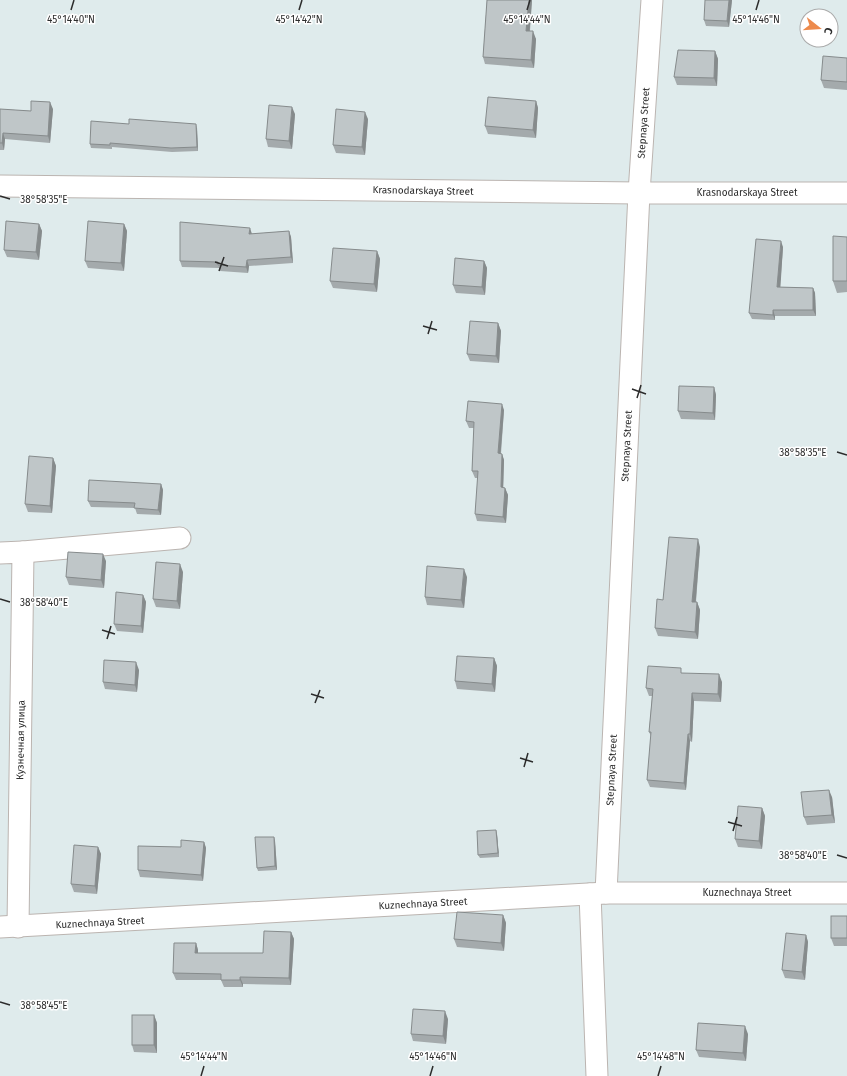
<svg xmlns="http://www.w3.org/2000/svg" width="847" height="1076" viewBox="0 0 847 1076" font-family="'Fira Sans',sans-serif">
<rect width="100%" height="100%" fill="#dfebec"/>
<g fill="none" stroke-linecap="round" stroke-linejoin="round">
<defs>
<g id="street">
<polyline points="0,186 639,193 847,193"/>
<polyline points="23,552 180,538"/>
<polyline points="0,553 23,552 18,927"/>
<polyline points="606,893 639,193 652,0"/>
<polyline points="590,894 597,1076"/>
<polyline points="0,927 606,893 847,893"/>
</g>
</defs>
<use href="#street" stroke="#bbb4b0" stroke-width="23"/>
<use href="#street" stroke="#fff" stroke-width="21"/>
</g>
<g fill="#a4aaac">
<polygon points="487,0 532,0 530,31 536,39 534,68 485,64 483,57"/>
<polygon points="732,0 729,27 706,26 704,20"/>
<polygon points="715,51 718,59 717,86 677,85 674,77"/>
<polygon points="847,58 847,90 824,88 821,80"/>
<polygon points="536,101 538,108 536,138 488,134 485,126"/>
<polygon points="0,109 31,111 53,109 50,143 5,139 4,150 0,150"/>
<polygon points="295,114 292,149 268,147 266,139"/>
<polygon points="368,119 365,155 336,153 333,145"/>
<polygon points="129,124 197,128 198,151 172,152 112,147 112,149 91,148 90,144"/>
<polygon points="39,224 42,231 39,260 7,257 4,250"/>
<polygon points="124,224 127,231 124,271 88,268 85,261"/>
<polygon points="289,231 291,237 293,263 249,266 248,273 220,271 219,268 182,267 180,261 252,234"/>
<polygon points="847,237 847,292 837,293 833,281"/>
<polygon points="783,247 780,287 813,288 815,293 816,316 775,316 775,320 752,319 749,313"/>
<polygon points="377,251 380,259 377,292 333,288 330,281"/>
<polygon points="484,261 487,268 485,295 456,293 453,285"/>
<polygon points="498,323 501,331 499,363 470,361 467,354"/>
<polygon points="714,387 716,395 715,420 681,419 678,411"/>
<polygon points="504,410 501,454 502,454 504,460 503,488 505,488 508,495 506,523 477,521 475,514 478,478 475,478 472,471 474,428 469,428 466,421"/>
<polygon points="53,458 56,466 52,513 28,512 25,504"/>
<polygon points="161,484 163,490 161,515 137,514 135,508 91,507 88,501"/>
<polygon points="700,547 696,602 697,602 700,610 698,639 658,636 655,628 663,600"/>
<polygon points="106,561 104,588 69,585 66,577"/>
<polygon points="183,572 180,609 156,607 153,599"/>
<polygon points="467,577 464,608 427,605 425,597"/>
<polygon points="143,595 146,602 143,633 117,631 114,624"/>
<polygon points="494,658 497,666 495,692 457,689 455,681"/>
<polygon points="139,670 137,692 105,689 103,682"/>
<polygon points="683,673 722,682 721,702 694,701 692,742 690,741 686,790 650,787 647,780 651,736 649,732 652,696 649,696 646,688"/>
<polygon points="832,797 835,823 807,825 804,817"/>
<polygon points="762,808 765,816 762,849 738,847 735,839"/>
<polygon points="496,830 497,834 499,857 480,858 478,855"/>
<polygon points="274,837 275,841 277,870 258,871 257,868"/>
<polygon points="204,842 206,848 203,881 140,877 138,870 181,847"/>
<polygon points="98,847 101,854 97,894 74,892 71,884"/>
<polygon points="503,915 506,923 504,951 457,947 454,939"/>
<polygon points="847,916 847,946 834,946 831,938"/>
<polygon points="291,932 294,939 291,985 243,984 243,987 224,987 221,980 176,980 173,973 196,943 198,950 198,953 263,953"/>
<polygon points="806,935 808,942 805,980 785,978 782,970"/>
<polygon points="154,1015 157,1023 157,1053 134,1052 132,1045"/>
<polygon points="448,1019 446,1044 413,1041 411,1034"/>
<polygon points="748,1034 746,1061 699,1057 696,1050"/>
</g>
<g fill="#868b8c">
<polygon points="529,0 532,0 529,38 526,31"/>
<polygon points="729,0 732,0 729,27 727,21"/>
<polygon points="533,31 536,39 534,68 531,60"/>
<polygon points="715,51 718,59 717,86 714,78"/>
<polygon points="536,101 538,108 536,138 533,130"/>
<polygon points="50,102 53,109 50,143 48,136"/>
<polygon points="292,107 295,114 292,149 289,141"/>
<polygon points="365,112 368,119 365,155 362,147"/>
<polygon points="196,124 197,128 198,151 197,147"/>
<polygon points="3,133 5,139 4,150 2,143"/>
<polygon points="39,224 42,231 39,260 36,252"/>
<polygon points="124,224 127,231 124,271 121,263"/>
<polygon points="250,228 252,234 249,234"/>
<polygon points="289,231 291,237 293,263 291,257"/>
<polygon points="781,241 783,247 780,293 777,287"/>
<polygon points="377,251 380,259 377,292 374,284"/>
<polygon points="247,260 249,266 248,273 246,267"/>
<polygon points="484,261 487,268 485,295 482,287"/>
<polygon points="813,288 815,293 816,316 813,310"/>
<polygon points="773,310 775,316 775,320 773,315"/>
<polygon points="498,323 501,331 499,363 496,356"/>
<polygon points="714,387 716,395 715,420 713,413"/>
<polygon points="502,404 504,410 500,460 498,453"/>
<polygon points="502,454 504,460 503,494 501,487"/>
<polygon points="53,458 56,466 52,513 50,506"/>
<polygon points="161,484 163,490 161,515 158,510"/>
<polygon points="505,488 508,495 506,523 503,517"/>
<polygon points="698,539 700,547 695,610 692,602"/>
<polygon points="103,554 106,561 104,588 101,580"/>
<polygon points="180,564 183,572 180,609 177,601"/>
<polygon points="464,569 467,577 464,608 461,600"/>
<polygon points="143,595 146,602 143,633 141,626"/>
<polygon points="697,602 700,610 698,639 695,632"/>
<polygon points="494,658 497,666 495,692 492,684"/>
<polygon points="136,662 139,670 137,692 135,685"/>
<polygon points="719,674 722,682 721,702 718,694"/>
<polygon points="692,693 694,701 692,742 690,734"/>
<polygon points="688,734 690,741 686,790 684,783"/>
<polygon points="829,790 832,797 835,823 832,815"/>
<polygon points="762,808 765,816 762,849 759,841"/>
<polygon points="496,830 497,834 499,857 498,853"/>
<polygon points="274,837 275,841 277,870 275,866"/>
<polygon points="204,842 206,848 203,881 201,875"/>
<polygon points="98,847 101,854 97,894 95,886"/>
<polygon points="503,915 506,923 504,951 501,943"/>
<polygon points="291,932 294,939 291,985 289,978"/>
<polygon points="806,935 808,942 805,980 802,972"/>
<polygon points="196,943 198,950 198,960 195,953"/>
<polygon points="240,977 243,984 243,987 240,980"/>
<polygon points="445,1011 448,1019 446,1044 443,1036"/>
<polygon points="154,1015 157,1023 157,1053 154,1045"/>
<polygon points="745,1026 748,1034 746,1061 743,1053"/>
</g>
<g fill="#bfc6c8" stroke="#868b8c">
<polygon points="487,0 529,0 526,31 533,31 531,60 483,57"/>
<polygon points="705,0 729,0 727,21 704,20"/>
<polygon points="678,50 715,51 714,78 674,77"/>
<polygon points="823,56 847,58 847,82 821,80"/>
<polygon points="488,97 536,101 533,130 485,126"/>
<polygon points="31,101 50,102 48,136 3,133 2,143 0,143 0,109 31,111"/>
<polygon points="269,105 292,107 289,141 266,139"/>
<polygon points="336,109 365,112 362,147 333,145"/>
<polygon points="129,119 196,124 197,147 171,148 110,143 110,145 90,144 91,121 129,124"/>
<polygon points="6,221 39,224 36,252 4,250"/>
<polygon points="88,221 124,224 121,263 85,261"/>
<polygon points="180,222 250,228 249,234 289,231 291,257 247,260 246,267 218,265 218,262 180,261"/>
<polygon points="833,236 847,237 847,281 833,281"/>
<polygon points="756,239 781,241 777,287 813,288 813,310 773,310 773,315 749,313"/>
<polygon points="333,248 377,251 374,284 330,281"/>
<polygon points="455,258 484,261 482,287 453,285"/>
<polygon points="470,321 498,323 496,356 467,354"/>
<polygon points="679,386 714,387 713,413 678,411"/>
<polygon points="468,401 502,404 498,453 502,454 501,487 505,488 503,517 475,514 478,471 472,471 474,422 466,421"/>
<polygon points="29,456 53,458 50,506 25,504"/>
<polygon points="89,480 161,484 158,510 134,508 135,503 88,501"/>
<polygon points="669,537 698,539 692,602 697,602 695,632 655,628 657,599 663,600"/>
<polygon points="68,552 103,554 101,580 66,577"/>
<polygon points="156,562 180,564 177,601 153,599"/>
<polygon points="427,566 464,569 461,600 425,597"/>
<polygon points="116,592 143,595 141,626 114,624"/>
<polygon points="457,656 494,658 492,684 455,681"/>
<polygon points="104,660 136,662 135,685 103,682"/>
<polygon points="648,666 681,668 681,673 719,674 718,694 692,693 690,734 688,734 684,783 647,780 651,732 649,732 653,689 646,688"/>
<polygon points="829,790 832,815 804,817 801,792"/>
<polygon points="738,806 762,808 759,841 735,839"/>
<polygon points="496,830 498,853 478,855 477,831"/>
<polygon points="255,837 274,837 275,866 257,868"/>
<polygon points="181,840 204,842 201,875 138,870 138,846 181,847"/>
<polygon points="74,845 98,847 95,886 71,884"/>
<polygon points="457,912 503,915 501,943 454,939"/>
<rect x="831" y="916" width="16" height="22"/>
<polygon points="264,931 291,932 289,978 240,977 240,980 221,980 221,974 173,973 174,943 196,943 195,953 263,953"/>
<polygon points="786,933 806,935 802,972 782,970"/>
<polygon points="413,1009 445,1011 443,1036 411,1034"/>
<rect x="132" y="1015" width="22" height="30"/>
<polygon points="698,1023 745,1026 743,1053 696,1050"/>
</g>
<path fill="none" stroke="#2c2c2c" stroke-width="1.5" d="M71 10 74 0M299 10 302 0M527 10 530 0M756 10 759 0M0 196 10 199M215 262 228 266M219 271 224 257M423 326 437 330M428 334 432 321M632 389 646 394M637 398 641 385M837 452 847 455M0 599 10 602M102 630 115 634M107 639 111 626M311 694 324 698M315 703 320 690M520 758 533 762M524 767 528 753M728 822 742 826M733 831 737 817M837 855 847 858M0 1002 10 1005M201 1076 204 1066M430 1076 433 1066M658 1076 661 1066"/>
<g text-anchor="middle" dominant-baseline="central" stroke-width="3" stroke-linejoin="round" paint-order="stroke">
<g font-size="10" fill="#2c2c2c" stroke="#fff">
<text transform="translate(644 123) rotate(-86)">Stepnaya Street</text>
<text transform="translate(423 191) rotate(1)">Krasnodarskaya Street</text>
<text x="747" y="193">Krasnodarskaya Street</text>
<text transform="translate(627 446) rotate(-87)">Stepnaya Street</text>
<text transform="translate(21 740) rotate(-89)">Кузнечная улица</text>
<text transform="translate(612 770) rotate(-87)">Stepnaya Street</text>
<text x="747" y="893">Kuznechnaya Street</text>
<text transform="translate(423 904) rotate(-3)">Kuznechnaya Street</text>
<text transform="translate(100 923) rotate(-3)">Kuznechnaya Street</text>
</g>
</g>
<g font-size="10" text-anchor="middle" fill="#2c2c2c" stroke="#fff" stroke-width="3" stroke-linejoin="round" paint-order="stroke">
<text x="71" y="23">45°14'40"N</text>
<text x="299" y="23">45°14'42"N</text>
<text x="527" y="23">45°14'44"N</text>
<text x="756" y="23">45°14'46"N</text>
<text x="44" y="203">38°58'35"E</text>
<text x="803" y="456">38°58'35"E</text>
<text x="44" y="606">38°58'40"E</text>
<text x="803" y="859">38°58'40"E</text>
<text x="44" y="1009">38°58'45"E</text>
<text x="204" y="1060">45°14'44"N</text>
<text x="433" y="1060">45°14'46"N</text>
<text x="661" y="1060">45°14'48"N</text>
</g>
<g transform="translate(819 28) rotate(107)"><circle r="19" fill="#ffffff" stroke="#ababab"/>
<path d="M0-3L7 15L0 10L-7 15Z" fill="#ed8a4c"/>
<text y="-6" font-size="11" font-weight="bold" text-anchor="middle" fill="#2c2c2c">С</text>
</g>
</svg>
